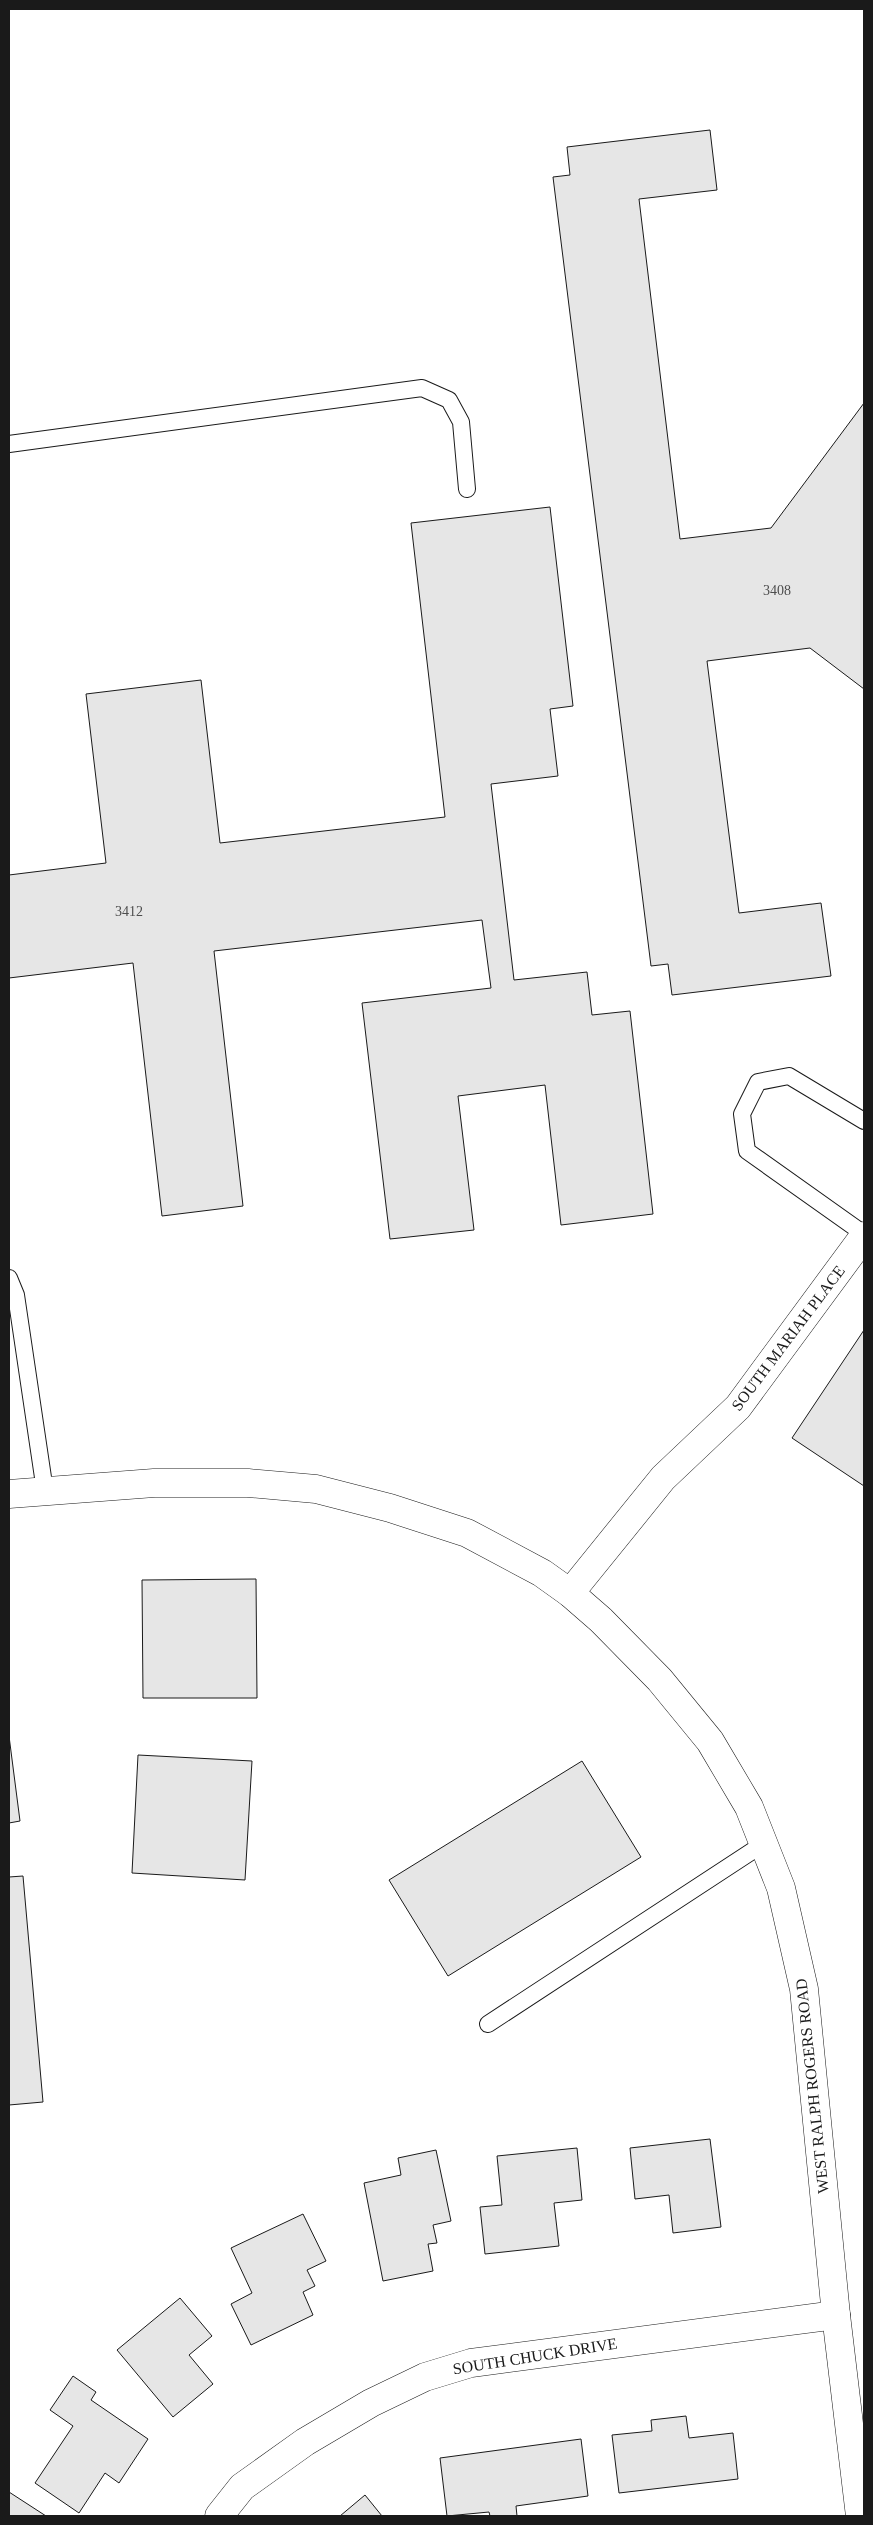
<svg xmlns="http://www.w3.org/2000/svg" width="873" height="2525" viewBox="0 0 873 2525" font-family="Georgia,serif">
<rect width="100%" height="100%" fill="#fff"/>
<g fill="#e6e6e6" stroke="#1a1a1a">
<polygon points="710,130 717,190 639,199 680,539 771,528 864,403 864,689 810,648 707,661 739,913 821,903 831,976 672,995 668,964 651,966 553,177 570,175 567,147"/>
<polygon points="550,507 573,706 550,709 558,776 491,784 514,980 587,972 592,1015 630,1011 653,1214 561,1225 545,1085 458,1096 474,1230 390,1239 362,1003 491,988 482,920 214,951 243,1206 162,1216 133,963 9,978 9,875 106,863 86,694 201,680 220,843 445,817 411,523"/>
<polygon points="864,1330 864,1486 792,1438"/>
<polygon points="256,1579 257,1698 143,1698 142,1580"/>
<polygon points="9,1736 20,1821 9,1823"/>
<polygon points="138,1755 252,1761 245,1880 132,1873"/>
<polygon points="582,1761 641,1857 448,1976 389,1880"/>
<polygon points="23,1876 43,2102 9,2105 9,1877"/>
<polygon points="710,2139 721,2227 673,2233 669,2195 635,2199 630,2148"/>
<polygon points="577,2148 582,2200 554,2203 559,2246 485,2254 480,2207 502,2205 497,2156"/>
<polygon points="436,2150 451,2221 433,2225 437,2243 428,2244 433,2271 383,2281 364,2183 401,2175 398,2158"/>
<polygon points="303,2214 326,2261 307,2270 315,2286 303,2292 313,2315 251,2345 231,2304 252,2293 231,2248"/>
<polygon points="180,2298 212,2336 189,2355 213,2384 173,2417 117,2350"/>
<polygon points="73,2376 96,2392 91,2400 148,2439 119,2483 105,2473 79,2513 35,2483 73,2426 50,2410"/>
<polygon points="686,2416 689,2438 733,2433 738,2479 619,2493 612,2435 652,2431 651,2420"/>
<polygon points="581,2439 588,2496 516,2506 517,2516 490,2516 489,2512 447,2516 440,2458"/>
<polygon points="9,2492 46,2516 9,2516"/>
<polygon points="365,2495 382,2516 340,2516"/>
</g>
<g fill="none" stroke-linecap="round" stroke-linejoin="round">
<defs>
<g id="service">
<polyline points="9,444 422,388 449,400 461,422 467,489"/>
<polyline points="864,1121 789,1076 758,1082 742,1114 747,1151 864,1234"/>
<polyline points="9,1278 16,1295 45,1491"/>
<polyline points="488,2024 763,1844"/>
</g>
<g id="minor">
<polyline points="570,1593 663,1478 738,1407 864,1236"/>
<polyline points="219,2516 242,2487 305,2442 371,2403 425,2377 471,2363 836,2315"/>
</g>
<polyline id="tertiary" points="9,1494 154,1483 248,1483 316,1489 390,1508 467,1533 542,1573 570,1593 601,1620 660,1680 710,1741 749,1807 781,1888 804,1989 836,2315 860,2516"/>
</defs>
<use href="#service" stroke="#1a1a1a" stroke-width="18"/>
<use href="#minor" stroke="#1a1a1a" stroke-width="29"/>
<use href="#tertiary" stroke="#1a1a1a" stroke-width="29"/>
<use href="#service" stroke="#fff" stroke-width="16"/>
<use href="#minor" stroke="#fff" stroke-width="28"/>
<use href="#tertiary" stroke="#fff" stroke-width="28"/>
</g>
<g text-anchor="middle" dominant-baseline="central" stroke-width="4" stroke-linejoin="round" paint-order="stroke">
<g font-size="14" fill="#4d4d4d">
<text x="777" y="590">3408</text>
<text x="129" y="911">3412</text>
</g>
<g font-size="16" fill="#1a1a1a" stroke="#fff">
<text transform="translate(788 1338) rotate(-53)">SOUTH MARIAH PLACE</text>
<text transform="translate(812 2086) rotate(-96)">WEST RALPH ROGERS ROAD</text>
<text transform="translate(535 2356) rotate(-9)">SOUTH CHUCK DRIVE</text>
</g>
</g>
<rect width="873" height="2525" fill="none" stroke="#1a1a1a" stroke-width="20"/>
</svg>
